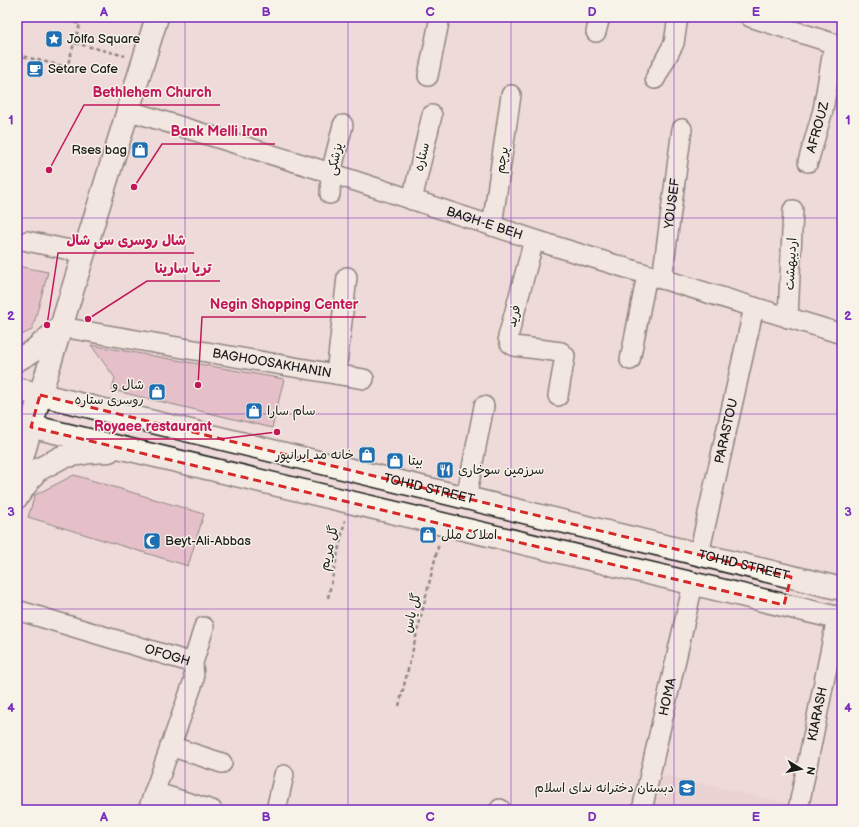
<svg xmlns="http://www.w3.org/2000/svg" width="859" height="827" viewBox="0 0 859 827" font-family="'Balsamiq Sans','Playpen Sans Arabic',sans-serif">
<rect width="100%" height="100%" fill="#eedad8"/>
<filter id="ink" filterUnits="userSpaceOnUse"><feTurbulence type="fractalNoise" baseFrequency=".025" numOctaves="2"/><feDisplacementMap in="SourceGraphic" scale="8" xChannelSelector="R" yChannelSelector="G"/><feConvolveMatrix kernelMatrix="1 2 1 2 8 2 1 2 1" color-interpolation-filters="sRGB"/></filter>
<g filter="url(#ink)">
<polygon fill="#e8c9cd" points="655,773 792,804 791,810 646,810"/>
<g fill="#d9a1b4" stroke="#1c1c1c">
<polygon points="17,266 48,272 32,330 17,337"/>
<polygon points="91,345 284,379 272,428 112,390 115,378"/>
<polygon points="74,475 204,514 188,566 28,517 35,495"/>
</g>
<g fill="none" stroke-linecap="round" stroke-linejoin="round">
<defs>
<g id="minor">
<polyline points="750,17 842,46"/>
<polyline points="596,32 600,17"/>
<polyline points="428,76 440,17"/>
<polyline points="655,79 674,43 678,17"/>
<path id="s1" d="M127 110 331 173 551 245 842 334"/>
<path id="s2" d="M808 162 823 110 834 44"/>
<polyline points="330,194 331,173 343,125"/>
<polyline points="412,200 432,115"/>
<polyline points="492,226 511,95"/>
<polyline points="534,240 508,337 510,343 514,346 561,352 565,356 558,396"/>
<polyline points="27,241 84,253"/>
<path id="s3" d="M662 279 682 129"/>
<polyline points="788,318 793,210"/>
<path id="s4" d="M61 327 364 379"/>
<polyline points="630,360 647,275"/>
<polyline points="336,374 347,277"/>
<polyline points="466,498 484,406"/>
<path id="s5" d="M699 554 754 307"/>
<path id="s6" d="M17 610 193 663"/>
<polyline points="170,746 222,763"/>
<polyline points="154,792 212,810"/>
<polyline points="148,810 194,680 193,663 204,627"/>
<polyline points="276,810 284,775"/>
<polyline points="500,810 500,809"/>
<path id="s7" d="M642 810 693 584"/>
<path id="s8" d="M798 810 837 618"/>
</g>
<g id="secondary">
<polyline points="17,360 33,351 61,327"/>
<path id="s9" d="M17 389 842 589"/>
<polyline points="17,423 842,619"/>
<polyline points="17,476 40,395 157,17"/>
<polyline points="17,497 36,471 62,457 90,452 109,451"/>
</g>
</defs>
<use href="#minor" stroke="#1c1c1c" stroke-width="22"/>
<use href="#secondary" stroke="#1c1c1c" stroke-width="25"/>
<g stroke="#1c1c1c" stroke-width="2.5" stroke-dasharray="4 3" stroke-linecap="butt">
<polyline points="75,43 125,56"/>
<polyline points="17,55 67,67 80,24 54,17"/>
<polyline points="328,598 345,520"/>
<polyline points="399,706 439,543"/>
</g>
<use href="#minor" stroke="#f7f3e8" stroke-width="19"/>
<use href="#secondary" stroke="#f7f3e8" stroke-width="22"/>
</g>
</g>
<path d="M0 0H859V827H0ZM40 395 791 577 784 605 31 427Z" fill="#eedad8" fill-opacity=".55" fill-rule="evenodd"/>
<path fill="none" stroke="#d62828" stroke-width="3" stroke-dasharray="8 5" stroke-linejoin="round" d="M40 395 791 577 784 605 31 427Z"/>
<path fill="none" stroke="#7b2cbf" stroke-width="1" stroke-opacity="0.55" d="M185 17V810M348 17V810M511 17V810M674 17V810M17 218H842M17 414H842M17 609H842"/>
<defs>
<symbol id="sight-square" viewBox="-11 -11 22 22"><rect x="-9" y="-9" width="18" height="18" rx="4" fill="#1f6fb2" stroke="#f7f3e8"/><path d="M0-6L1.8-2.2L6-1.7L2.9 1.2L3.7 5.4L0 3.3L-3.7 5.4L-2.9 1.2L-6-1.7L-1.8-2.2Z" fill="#fff"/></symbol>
<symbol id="cafe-square" viewBox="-11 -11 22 22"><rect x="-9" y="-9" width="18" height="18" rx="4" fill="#1f6fb2" stroke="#f7f3e8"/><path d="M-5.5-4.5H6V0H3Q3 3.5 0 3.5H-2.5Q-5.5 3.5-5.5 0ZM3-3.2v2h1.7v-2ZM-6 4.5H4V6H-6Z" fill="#fff"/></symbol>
<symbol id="shop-square" viewBox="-11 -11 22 22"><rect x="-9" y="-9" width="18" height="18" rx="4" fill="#1f6fb2" stroke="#f7f3e8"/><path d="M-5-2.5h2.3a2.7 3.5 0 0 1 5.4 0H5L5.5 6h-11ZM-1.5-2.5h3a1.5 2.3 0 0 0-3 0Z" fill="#fff"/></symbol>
<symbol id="restaurant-square" viewBox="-11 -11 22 22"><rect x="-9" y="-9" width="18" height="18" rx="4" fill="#1f6fb2" stroke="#f7f3e8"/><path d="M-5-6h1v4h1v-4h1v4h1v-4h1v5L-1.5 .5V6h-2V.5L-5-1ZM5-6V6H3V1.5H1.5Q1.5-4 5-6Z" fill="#fff"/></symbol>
<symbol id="mosque-square" viewBox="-11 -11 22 22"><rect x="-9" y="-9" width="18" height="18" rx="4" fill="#1f6fb2" stroke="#f7f3e8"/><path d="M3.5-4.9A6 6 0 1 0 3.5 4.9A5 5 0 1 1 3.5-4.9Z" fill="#fff"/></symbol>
<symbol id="school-square" viewBox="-11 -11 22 22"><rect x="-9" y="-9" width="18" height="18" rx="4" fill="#1f6fb2" stroke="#f7f3e8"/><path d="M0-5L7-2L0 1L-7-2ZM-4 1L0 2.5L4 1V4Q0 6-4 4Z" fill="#fff"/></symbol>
</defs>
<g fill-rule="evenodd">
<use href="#sight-square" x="44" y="29" width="20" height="20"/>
<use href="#cafe-square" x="25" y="59" width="20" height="20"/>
<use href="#shop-square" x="130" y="140" width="20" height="20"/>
<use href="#shop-square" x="147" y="382" width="20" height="20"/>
<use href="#shop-square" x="244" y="401" width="20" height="20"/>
<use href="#shop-square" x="357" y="445" width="20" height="20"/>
<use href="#shop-square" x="385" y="451" width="20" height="20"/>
<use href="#restaurant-square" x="435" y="460" width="20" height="20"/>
<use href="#shop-square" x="418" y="525" width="20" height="20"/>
<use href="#mosque-square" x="142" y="531" width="20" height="20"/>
<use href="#school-square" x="677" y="778" width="20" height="20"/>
</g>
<g text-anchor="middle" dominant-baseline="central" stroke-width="3" stroke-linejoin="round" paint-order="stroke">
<g font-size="13" fill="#1c1c1c" stroke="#f7f3e8" text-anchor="start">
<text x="67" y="39">Jolfa Square</text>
<text x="48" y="69">Setare Cafe</text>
<text x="127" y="150" text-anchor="end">Rses bag</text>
<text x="144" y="385" text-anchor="end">شال و<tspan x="144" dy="15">روسری ستاره</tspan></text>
<text x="267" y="411">سام سارا</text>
<text x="354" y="455" text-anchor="end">خانه مد ایرانپور</text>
<text x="408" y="461">بیتا</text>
<text x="458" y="470">سرزمین سوخاری</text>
<text x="441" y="535">املاک ملل</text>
<text x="165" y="541">Beyt-Ali-Abbas</text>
<text x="674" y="788" text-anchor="end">دبستان دخترانه ندای اسلام</text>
</g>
<g font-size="13" fill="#1c1c1c" stroke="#f7f3e8">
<text stroke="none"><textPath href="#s2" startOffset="36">AFROUZ</textPath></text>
<text transform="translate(422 157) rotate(-77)">ستاره</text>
<text transform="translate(335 159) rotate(-78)">پزشکی</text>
<text transform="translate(502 160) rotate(-81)">پرچم</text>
<text stroke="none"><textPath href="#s3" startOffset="76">YOUSEF</textPath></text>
<text stroke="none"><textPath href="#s1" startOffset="375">BAGH-E BEH</textPath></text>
<text transform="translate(791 264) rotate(-87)">اردیبهشت</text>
<text transform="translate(514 316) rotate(-75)">فرید</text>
<text stroke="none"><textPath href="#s4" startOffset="214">BAGHOOSAKHANIN</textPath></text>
<text stroke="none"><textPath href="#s5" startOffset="126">PARASTOU</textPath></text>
<text stroke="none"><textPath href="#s9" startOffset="424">TOHID STREET</textPath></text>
<text transform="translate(329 548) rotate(-77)">گل مریم</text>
<text stroke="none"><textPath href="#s9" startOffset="748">TOHID STREET</textPath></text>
<text transform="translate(412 613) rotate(-76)">گل یاس</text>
<text stroke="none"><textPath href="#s6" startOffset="157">OFOGH</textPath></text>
<text stroke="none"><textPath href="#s7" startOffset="116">HOMA</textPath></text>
<text stroke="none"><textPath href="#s8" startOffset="98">KIARASH</textPath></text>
</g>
</g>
<path fill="none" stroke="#c2185b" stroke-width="1.5" d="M49 170L84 105H220M134 187L162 144H275M47 325L58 253H194M88 319L147 281H220M198 385L202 317H366M277 432L220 439H86"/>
<g fill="#c2185b" stroke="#f7f3e8" stroke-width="1.5">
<circle cx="49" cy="170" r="4"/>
<circle cx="134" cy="187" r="4"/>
<circle cx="47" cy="325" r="4"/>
<circle cx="88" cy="319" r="4"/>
<circle cx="198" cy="385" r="4"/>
<circle cx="277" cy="432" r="4"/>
</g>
<g font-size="14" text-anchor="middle" font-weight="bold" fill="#c2185b" stroke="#f7f3e8" stroke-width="3" stroke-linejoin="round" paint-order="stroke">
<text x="152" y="97">Bethlehem Church</text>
<text x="219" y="136">Bank Melli Iran</text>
<text x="126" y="245">شال روسری سی شال</text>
<text x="183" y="273">تریا سارینا</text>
<text x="284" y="309">Negin Shopping Center</text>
<text x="153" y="431">Royaee restaurant</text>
</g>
<rect width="859" height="827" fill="none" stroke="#f7f3e8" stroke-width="44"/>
<g transform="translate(801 769) rotate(100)" stroke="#f7f3e8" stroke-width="3" paint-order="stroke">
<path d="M0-3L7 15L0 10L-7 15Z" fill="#1c1c1c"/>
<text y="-6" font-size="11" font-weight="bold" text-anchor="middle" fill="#1c1c1c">N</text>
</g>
<rect x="22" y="22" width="815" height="783" fill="none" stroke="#7b2cbf" stroke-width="1.5"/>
<g font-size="13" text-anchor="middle" font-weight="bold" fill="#7b2cbf">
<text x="104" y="16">A</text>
<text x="266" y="16">B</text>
<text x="430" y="16">C</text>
<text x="592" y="16">D</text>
<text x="756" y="16">E</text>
<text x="11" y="124">1</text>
<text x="848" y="124">1</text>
<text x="11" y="320">2</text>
<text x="848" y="320">2</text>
<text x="11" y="516">3</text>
<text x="848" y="516">3</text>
<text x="11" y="712">4</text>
<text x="848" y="712">4</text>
<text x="104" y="821">A</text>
<text x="266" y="821">B</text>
<text x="430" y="821">C</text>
<text x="592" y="821">D</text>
<text x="756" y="821">E</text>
</g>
</svg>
